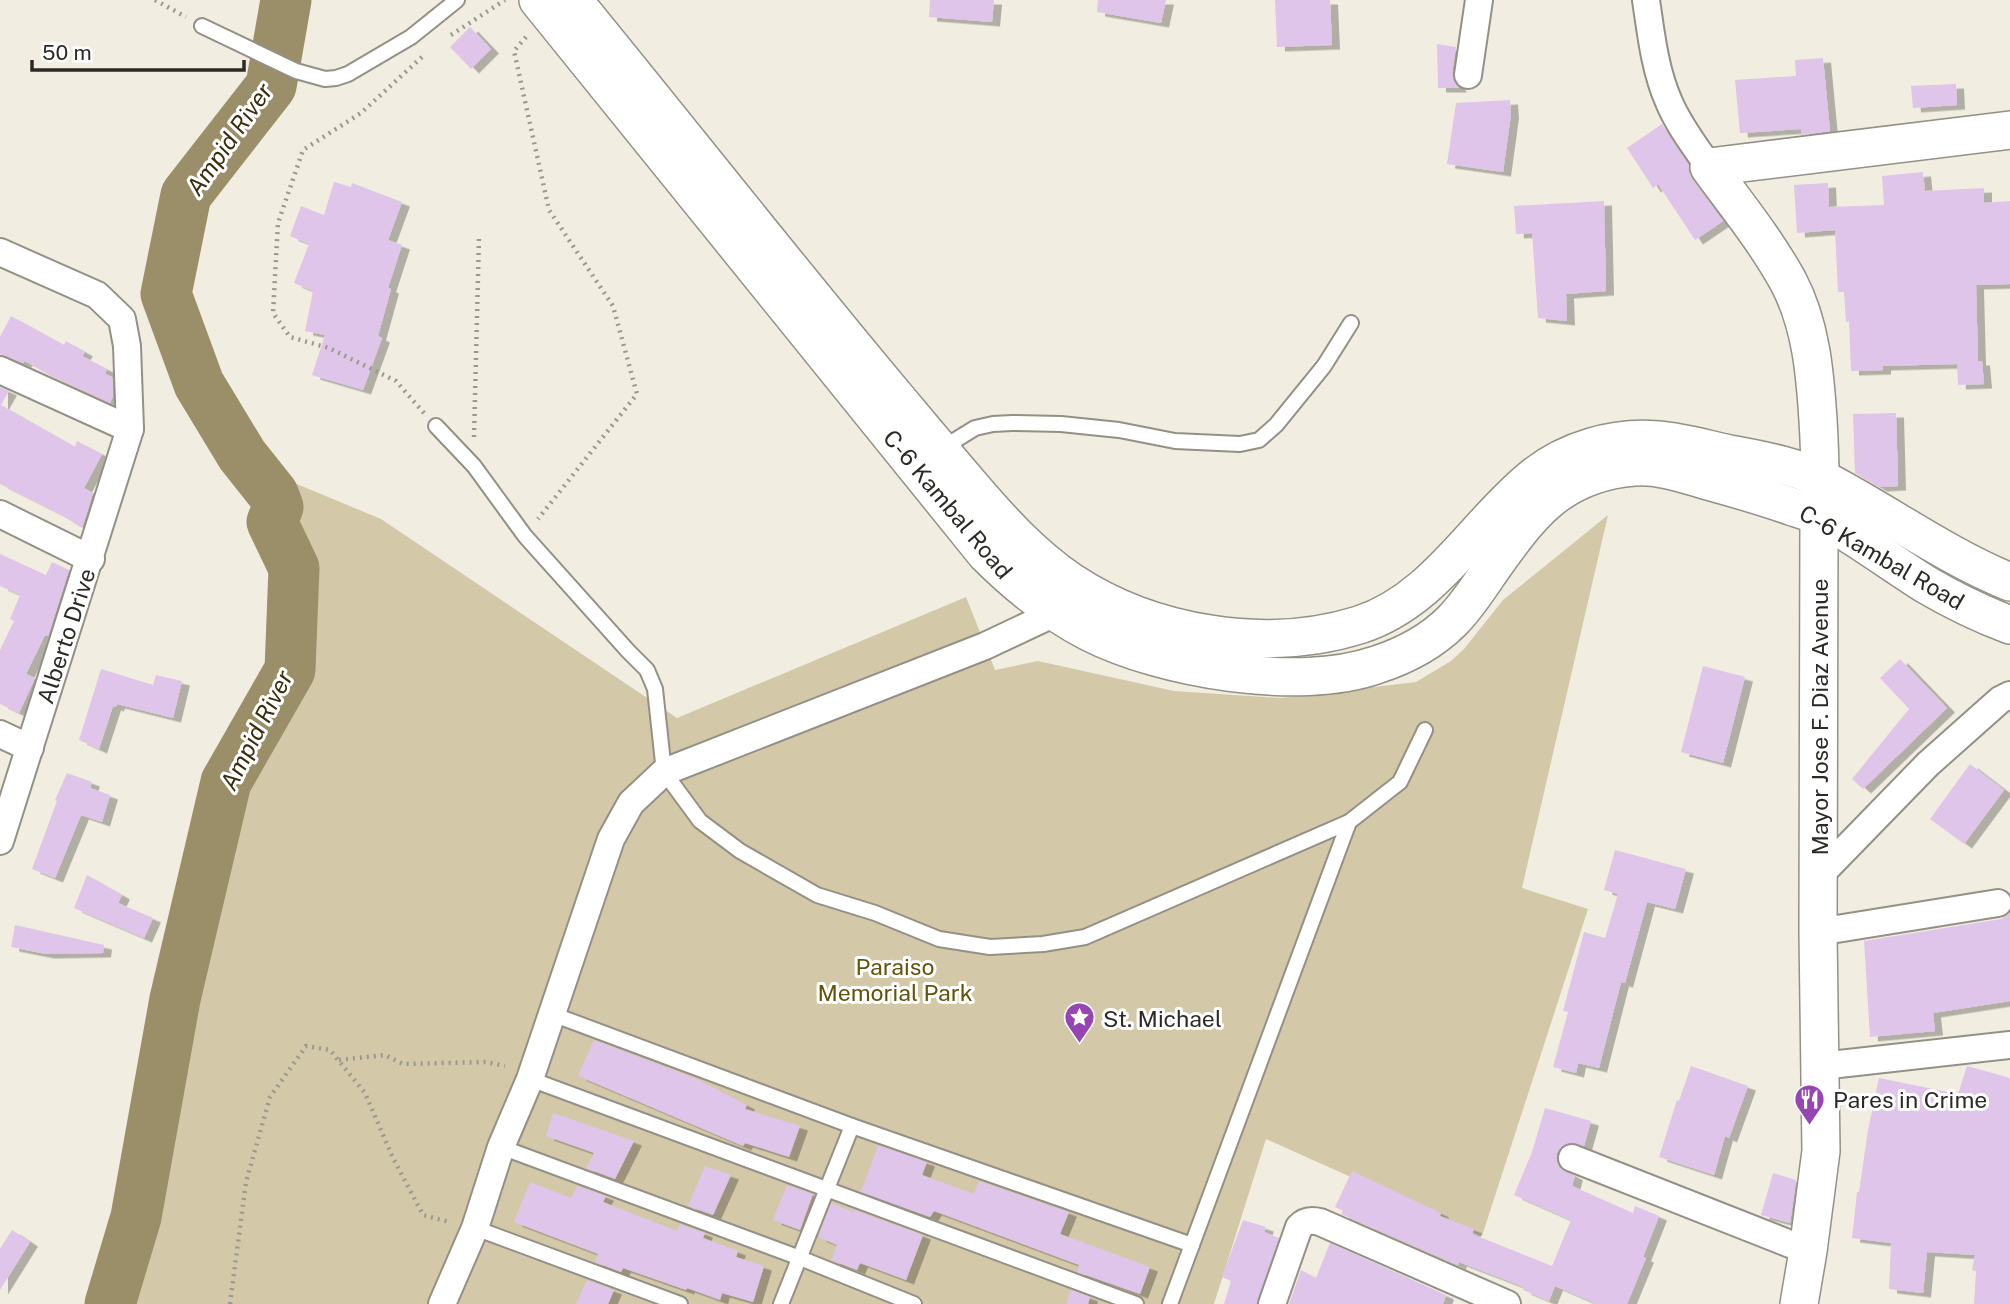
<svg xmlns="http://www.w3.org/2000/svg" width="2010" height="1304" viewBox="0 0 2010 1304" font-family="'Public Sans',sans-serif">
<defs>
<filter id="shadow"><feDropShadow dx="8" dy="4.5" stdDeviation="0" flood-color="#0004"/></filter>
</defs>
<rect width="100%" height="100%" fill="#f1eee1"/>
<polygon fill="#d3c9a8" points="292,482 381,519 677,718 966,597 995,670 1038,661 1174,691 1281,698 1416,682 1451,661 1464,649 1503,600 1608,515 1522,888 1588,909 1482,1236 1266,1139 1214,1304 110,1304 136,1217 175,999 226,782 290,670 294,568 272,522 278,507"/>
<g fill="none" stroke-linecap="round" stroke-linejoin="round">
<polyline stroke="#9a8f68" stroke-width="51" points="110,1304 136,1217 175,999 226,782 290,670 294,568 272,522 278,507 273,494 242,455 199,384 166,294 186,195 271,86 286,0"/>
</g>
<g fill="#dfc5e9" filter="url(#shadow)">
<polygon points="930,0 994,0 992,22 929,17"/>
<polygon points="1098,0 1166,0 1161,23 1097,12"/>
<polygon points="1275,0 1330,0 1332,45 1277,47"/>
<polygon points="470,27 491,49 471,69 450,47"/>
<polygon points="1437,44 1456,47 1452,73 1454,81 1459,88 1438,88"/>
<polygon points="1823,58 1830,131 1801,135 1801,129 1740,133 1735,80 1796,76 1795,60"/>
<polygon points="1956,84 1957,105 1913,108 1911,86"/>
<polygon points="1510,100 1511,114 1503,172 1447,164 1456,103"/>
<polygon points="1662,124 1689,165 1688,170 1692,179 1723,221 1695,240 1658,184 1653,188 1627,148"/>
<polygon points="1923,172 1925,191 1984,188 1984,203 2010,201 2010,284 1976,285 1978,361 1982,361 1984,384 1958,385 1957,364 1883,366 1883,370 1851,371 1849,321 1846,322 1844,292 1838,292 1835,230 1797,233 1794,185 1828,183 1829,207 1884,205 1882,176"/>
<polygon points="334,182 351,187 352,183 402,202 388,240 402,245 388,288 391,289 378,336 382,338 363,390 312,375 325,335 305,331 313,291 294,283 309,244 290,236 301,206 324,215"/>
<polygon points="1604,201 1606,291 1566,294 1567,321 1538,318 1532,233 1516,234 1514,206"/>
<polygon points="11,316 64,345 66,341 85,352 82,356 107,369 105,374 112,377 113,396 110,403 43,371 25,361 23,363 0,354 0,337"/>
<polygon points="0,387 9,391 1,405 75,447 77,441 102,454 84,488 93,493 82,528 60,514 0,484"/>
<polygon points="1896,413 1898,486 1879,487 1855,473 1853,414"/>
<polygon points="0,554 46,575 52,562 69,570 48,636 45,635 26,674 35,678 19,713 0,704 0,650 14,621 10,619 20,595 0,586"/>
<polygon points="1900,659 1947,708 1863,789 1852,779 1909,709 1880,678"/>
<polygon points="1703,666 1745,677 1723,763 1681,752"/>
<polygon points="101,669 153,685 156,675 182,681 173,718 117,704 116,707 113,706 99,749 79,740"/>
<polygon points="1970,764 2004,790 1964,844 1930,819"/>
<polygon points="67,773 92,782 90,788 110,795 102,822 81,815 55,878 32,869 57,801 55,800"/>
<polygon points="1615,850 1686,869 1675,909 1647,902 1625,983 1621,982 1599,1068 1578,1063 1576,1073 1553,1067 1568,1012 1563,1011 1584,932 1605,938 1618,894 1604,890"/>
<polygon points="87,875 122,895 118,903 153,918 144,938 74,908"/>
<polygon points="2010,913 2010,1001 1933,1013 1935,1031 1870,1037 1864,941 2001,919"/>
<polygon points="15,925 104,945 103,953 46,954 11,947"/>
<polygon points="594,1040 697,1079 747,1105 745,1109 800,1126 789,1157 745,1143 743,1146 578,1076"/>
<polygon points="1691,1066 1748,1086 1729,1138 1725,1136 1714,1175 1659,1157 1677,1100 1679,1101"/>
<polygon points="1967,1066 2010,1078 2010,1304 1974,1304 1976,1271 1972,1270 1975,1255 1927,1252 1923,1293 1889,1289 1891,1243 1852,1238 1857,1192 1859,1192 1868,1130 1879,1078 1958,1094"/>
<polygon points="1545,1108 1591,1121 1584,1146 1569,1143 1562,1146 1557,1153 1557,1161 1559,1167 1575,1176 1572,1186 1633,1213 1635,1206 1659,1216 1643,1257 1646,1258 1627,1304 1597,1304 1555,1286 1549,1301 1523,1290 1524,1287 1459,1262 1458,1265 1341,1214 1343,1211 1335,1207 1352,1171 1441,1213 1440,1216 1474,1229 1472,1234 1552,1266 1571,1220 1514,1195 1532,1152"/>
<polygon points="553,1113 634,1141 615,1179 586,1168 594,1153 546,1136"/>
<polygon points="878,1145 927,1162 922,1175 974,1194 979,1181 1069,1212 1060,1234 1150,1267 1140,1294 1077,1272 1079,1265 934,1211 930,1217 861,1192"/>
<polygon points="705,1166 731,1175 713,1215 688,1206"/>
<polygon points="1773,1173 1796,1180 1790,1223 1761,1215"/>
<polygon points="530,1182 571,1198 577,1186 606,1196 603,1202 677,1231 680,1224 705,1233 703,1238 738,1251 736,1257 764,1266 753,1302 722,1293 720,1300 687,1288 686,1290 623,1268 621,1272 595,1262 598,1254 514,1222"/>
<polygon points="787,1185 813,1194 800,1230 773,1220"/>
<polygon points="831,1203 853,1212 854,1210 923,1235 906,1280 860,1263 857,1270 831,1260 837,1245 818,1237"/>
<polygon points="1243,1220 1266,1227 1264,1232 1279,1238 1257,1304 1224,1304 1231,1281 1222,1277"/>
<polygon points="12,1230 30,1242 0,1290 0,1249"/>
<polygon points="1330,1243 1446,1295 1443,1304 1289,1304 1301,1270 1316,1278"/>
<polygon points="587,1280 614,1290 608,1304 576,1304"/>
<polygon points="1071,1290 1090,1297 1088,1304 1066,1304"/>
</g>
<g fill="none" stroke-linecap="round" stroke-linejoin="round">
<defs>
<g id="lane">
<polyline points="202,26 296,71 325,79 336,78 348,74 411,37 457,0"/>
<polyline points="436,426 474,466 525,536 628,651 647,670 655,689 664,772 700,821 740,851 817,895 875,913 939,939 990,947 1043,944 1085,937 1349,822 1400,782 1425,730"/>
<polyline points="941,449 975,428 993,424 1012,423 1061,424 1119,430 1175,441 1240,444 1259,440 1276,425 1324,366 1351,323"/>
<polyline points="552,1014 852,1126 1192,1245"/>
<polyline points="530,1079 1136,1304"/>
<polyline points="501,1147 800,1258 914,1304"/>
<polyline points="475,1228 680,1304"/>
<polyline points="781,1304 852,1126"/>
<polyline points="1170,1304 1349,822"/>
</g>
<g id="street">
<path d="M1646 0C1651 34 1655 71 1669 102 1679 126 1695 146 1709 167"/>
<polyline points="1468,75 1479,0"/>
<polyline points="0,252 97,295 122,319 127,346 130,429 0,841"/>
<polyline points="0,370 130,429"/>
<polyline points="0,514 91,559"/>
<polyline points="0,734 30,748"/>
<polyline points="1819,876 1928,764 2000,700 2010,695"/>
<polyline points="1818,932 1998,903"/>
<polyline points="1821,1066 2010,1045"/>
<polyline points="1572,1158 1808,1251"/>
<polyline points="442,1304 475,1228 501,1147 530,1079 611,839 631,803 664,772 985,646 1070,606"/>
<path d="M1272 1304 1299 1227C1305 1220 1312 1220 1320 1222L1507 1304"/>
</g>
<g id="secondary">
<path d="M538 0 986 554C1017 585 1050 612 1089 632 1161 669 1298 692 1376 665 1404 656 1432 641 1452 621 1466 607 1477 590 1488 574 1528 517 1558 473 1634 467 1659 465 1684 474 1708 481 1737 489 1765 497 1793 507 1802 510 1812 513 1821 517 1857 537 1890 562 1925 584 1952 600 1981 614 2010 625"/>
<path d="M573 0C681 132 786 266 895 396 921 427 946 457 972 487 1002 522 1032 555 1070 581 1151 635 1266 654 1359 625 1434 601 1473 527 1531 479 1565 450 1614 436 1658 440 1682 442 1706 449 1730 454 1762 460 1796 466 1826 481 1887 513 1946 556 2010 582"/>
<path d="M1799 1304 1808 1251 1821 1151 1818 932 1819 516C1821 484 1820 453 1818 420 1815 373 1811 324 1788 281 1766 241 1736 204 1709 167L2010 130"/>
</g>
</defs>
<use href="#lane" stroke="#949085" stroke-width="18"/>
<use href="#street" stroke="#949085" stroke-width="30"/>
<use href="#secondary" stroke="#949085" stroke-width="40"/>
<g stroke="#9b998f" stroke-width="4.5" stroke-dasharray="2 5" stroke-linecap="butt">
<polyline points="155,0 186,17"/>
<polyline points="451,35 505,0"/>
<polyline points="526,37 514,51 549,210 613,306 637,394 538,519"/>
<polyline points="422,57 361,113 303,150 278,223 273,313 290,337 329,348 396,381 424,413"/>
<polyline points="474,437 479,237"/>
<polyline points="339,1060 385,1055 403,1064 486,1062 505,1066"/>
<polyline points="230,1304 246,1182 270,1097 306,1046 330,1050 365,1093 393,1158 423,1215 450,1222"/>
</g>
<use href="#lane" stroke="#fff" stroke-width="14"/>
<use href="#street" stroke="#fff" stroke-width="26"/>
<use href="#secondary" stroke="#fff" stroke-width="37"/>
</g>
<defs>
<symbol id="sight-pin" viewBox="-11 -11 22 30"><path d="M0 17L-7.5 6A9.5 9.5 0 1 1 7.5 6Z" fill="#9845b4" stroke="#fff"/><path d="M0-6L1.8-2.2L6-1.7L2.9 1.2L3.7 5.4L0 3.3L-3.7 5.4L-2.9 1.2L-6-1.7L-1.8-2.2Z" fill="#fff"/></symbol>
<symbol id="restaurant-pin" viewBox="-11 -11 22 30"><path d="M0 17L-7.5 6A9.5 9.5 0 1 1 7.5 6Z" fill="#9845b4" stroke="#fff"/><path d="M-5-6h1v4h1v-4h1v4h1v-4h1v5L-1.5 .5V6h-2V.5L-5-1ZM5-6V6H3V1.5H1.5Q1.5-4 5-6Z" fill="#fff"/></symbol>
</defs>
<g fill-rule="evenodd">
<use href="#sight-pin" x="1062" y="1000" width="35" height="47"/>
<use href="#restaurant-pin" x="1792" y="1082" width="35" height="47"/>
</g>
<g text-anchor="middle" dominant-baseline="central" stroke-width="6" stroke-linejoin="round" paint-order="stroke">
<g font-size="23" fill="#2c2a25" stroke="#fff">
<text transform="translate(948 504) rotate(50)">C-6 Kambal Road</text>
<text transform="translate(1882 557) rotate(30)">C-6 Kambal Road</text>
<text transform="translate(66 636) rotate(-72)">Alberto Drive</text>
<text transform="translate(1819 717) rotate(-90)">Mayor Jose F. Diaz Avenue</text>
</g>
<g font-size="23" fill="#63520b" stroke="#fff">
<text x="895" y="966">Paraiso<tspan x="895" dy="26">Memorial Park</tspan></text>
</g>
<g font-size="23" fill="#2c2a25" stroke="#fff" text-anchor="start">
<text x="1103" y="1018">St. Michael</text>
<text x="1833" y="1099">Pares in Crime</text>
</g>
<g font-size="24" font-style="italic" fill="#392f0d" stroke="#fff">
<text transform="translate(229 139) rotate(-55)">Ampid River</text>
<text transform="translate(256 730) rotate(-63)">Ampid River</text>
</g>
</g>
<path d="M32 60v10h212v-10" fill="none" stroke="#2c2a25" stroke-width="3.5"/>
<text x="42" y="60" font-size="21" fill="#2c2a25" stroke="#ffffff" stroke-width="5" paint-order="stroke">50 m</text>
</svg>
